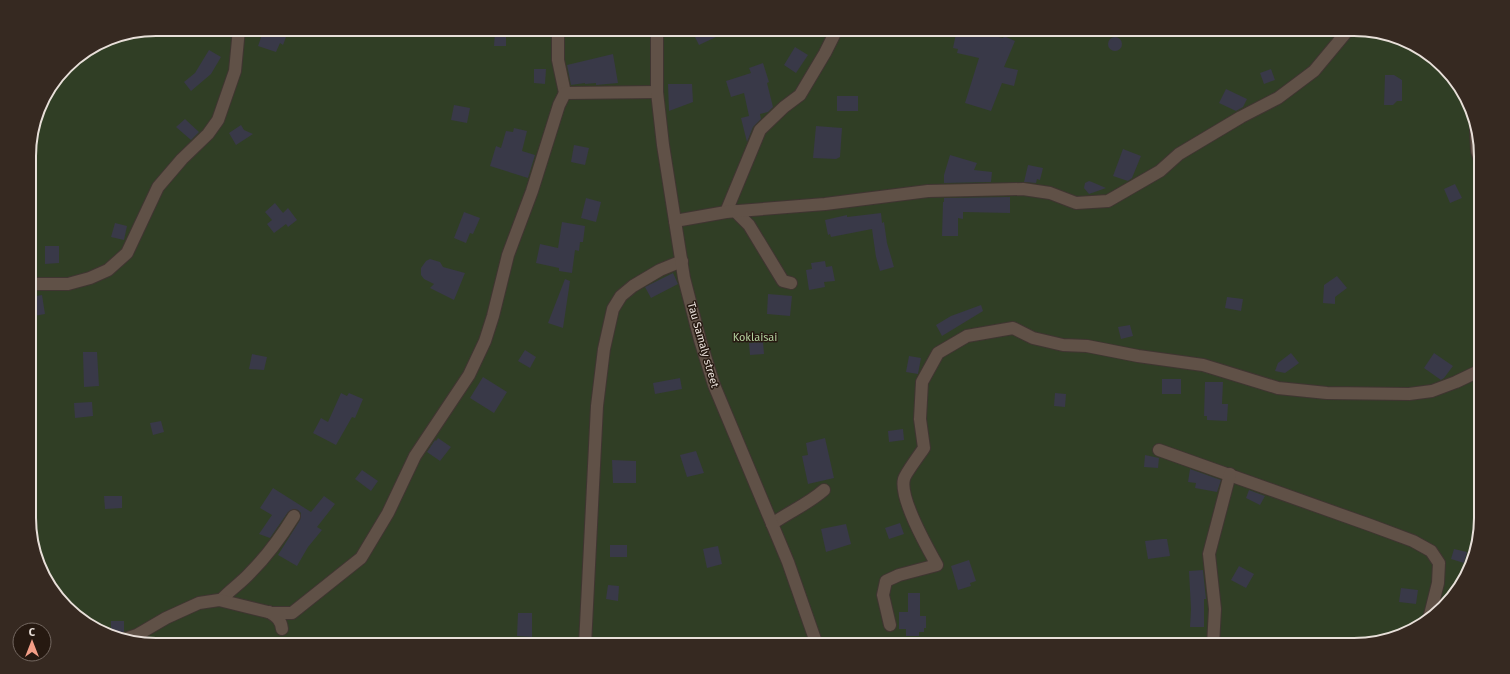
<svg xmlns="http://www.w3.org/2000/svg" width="1510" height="674" viewBox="0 0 1510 674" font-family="'Fira Sans',sans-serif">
<rect width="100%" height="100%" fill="#261911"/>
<polygon fill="#303e25" points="156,29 1354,29 1402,39 1455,79 1480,140 1481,518 1471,566 1455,595 1425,623 1362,645 156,645 108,635 55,595 30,534 29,148 42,100 72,61 108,39"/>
<g fill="#393948">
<polygon points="264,29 289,29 283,45 280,43 276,52 258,46"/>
<polygon points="691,29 712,29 716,37 699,45"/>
<polygon points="957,29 976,29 975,32 1003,38 1004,36 1015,41 1004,67 1018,70 1014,86 1002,83 991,111 965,103 979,58 957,53 958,49 953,48"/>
<polygon points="495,32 506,33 506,46 494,46"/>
<circle cx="1115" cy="44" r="7"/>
<polygon points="795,47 808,55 796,73 784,65"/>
<polygon points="209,50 221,57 211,74 191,91 184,82 195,73"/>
<polygon points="613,54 618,83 596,85 596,83 585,84 585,83 571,85 567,65"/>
<polygon points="763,63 769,82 767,83 773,107 768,112 760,114 761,119 753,127 747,142 741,118 749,116 744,93 731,97 726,81 751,73 749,68"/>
<polygon points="534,69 546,69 545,84 534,83"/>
<polygon points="1271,69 1275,80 1264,84 1260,73"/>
<polygon points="1385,75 1394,75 1402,80 1402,101 1397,101 1393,105 1384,105"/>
<polygon points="668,84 692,84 693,102 669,111"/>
<polygon points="1226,89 1247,99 1243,107 1236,111 1219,103"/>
<rect x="837" y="96" width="21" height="15"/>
<polygon points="454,105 470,108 467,123 451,120"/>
<polygon points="185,119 199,132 191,140 176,127"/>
<polygon points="241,125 244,130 253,134 236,145 229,133"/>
<polygon points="816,126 842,128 840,157 836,159 813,158"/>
<polygon points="514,128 527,131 522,151 535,155 528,178 490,166 496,146 501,148 506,131 513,132"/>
<polygon points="574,145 589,148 585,165 571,162"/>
<polygon points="1123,149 1141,156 1132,178 1128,181 1113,176"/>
<polygon points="950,155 977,163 974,170 992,172 991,182 944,183 944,175"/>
<polygon points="1028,165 1043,168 1040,180 1037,179 1036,183 1024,182"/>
<polygon points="1089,181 1092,182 1106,188 1089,194 1084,188 1085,183"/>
<polygon points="1455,184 1462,198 1450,203 1444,189"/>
<polygon points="1010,197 1010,213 963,212 963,219 958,218 958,236 942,236 943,202 944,202 944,198"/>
<polygon points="586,198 601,202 596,222 581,218"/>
<polygon points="275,203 283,213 288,208 297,220 288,227 286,224 274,233 267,224 272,220 265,212"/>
<polygon points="464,212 480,218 473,234 470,233 466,243 454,238"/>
<polygon points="881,213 882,223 884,222 887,243 894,267 880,271 876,257 872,229 831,237 830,234 828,235 825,220 847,215 847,217"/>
<polygon points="562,222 585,226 583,242 580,242 579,251 575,250 572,273 559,271 559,268 536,263 540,244 558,248"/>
<polygon points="115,223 127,226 124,240 111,237"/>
<polygon points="45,246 59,246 59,263 45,264"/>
<polygon points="430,259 440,262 443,267 465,273 454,300 430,288 434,284 424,279 421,275 421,268 426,261"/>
<polygon points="825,261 826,267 832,266 835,281 824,282 825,287 809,290 806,270 812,269 811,263"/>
<polygon points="673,273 678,284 651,298 645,287"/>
<polygon points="1337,276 1347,288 1335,297 1335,304 1323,303 1324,285"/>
<polygon points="565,279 570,281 563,328 548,323"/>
<polygon points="768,294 792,296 790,316 767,314"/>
<polygon points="42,295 45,314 34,316 31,297"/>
<polygon points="1227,297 1243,299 1241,311 1225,308"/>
<polygon points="981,305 983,311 942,336 936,325 951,316"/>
<polygon points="1130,325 1133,336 1121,339 1118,327"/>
<polygon points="763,342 764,354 750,355 749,343"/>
<polygon points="525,350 536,357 530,368 518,361"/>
<polygon points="83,352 97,352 99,386 84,387"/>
<polygon points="1291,353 1299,363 1285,373 1275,371 1278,363"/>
<polygon points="1434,353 1453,366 1444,378 1441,380 1424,368"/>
<polygon points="252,354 267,357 264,370 249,369"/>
<polygon points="909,356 921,358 918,374 906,372"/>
<polygon points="483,377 507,392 494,413 470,398"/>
<polygon points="680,378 682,389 655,394 653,383"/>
<rect x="1162" y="379" width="19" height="15"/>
<polygon points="1205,382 1223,382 1222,404 1228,404 1227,421 1207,420 1207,416 1204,416"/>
<polygon points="341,393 347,396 349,393 363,399 355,418 352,417 336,445 313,433 321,418 328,422"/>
<polygon points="1055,393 1066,394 1065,407 1054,406"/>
<polygon points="92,402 93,416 75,418 74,403"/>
<polygon points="161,421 164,432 153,435 150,423"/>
<polygon points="903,429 904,440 889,442 888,431"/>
<polygon points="438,438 451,447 440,461 427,452 435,440 436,441"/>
<polygon points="825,438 834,478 808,484 802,456 808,455 806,443"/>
<polygon points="696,451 704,473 687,477 680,455"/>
<polygon points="1145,455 1159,458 1158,468 1144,467"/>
<polygon points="612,460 636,461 636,483 613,483"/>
<polygon points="1190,469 1221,480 1217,492 1195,488 1196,483 1188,482"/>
<polygon points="362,470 378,481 371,491 355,479"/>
<polygon points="273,488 311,512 324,496 335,504 317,527 322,530 308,547 297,566 278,555 300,520 301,513 298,510 294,509 288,512 270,538 259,534 272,515 260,508"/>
<polygon points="1249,490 1265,496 1260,505 1246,498"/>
<polygon points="104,496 122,496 122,508 105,509"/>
<polygon points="900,523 904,534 889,539 885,528"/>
<polygon points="846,524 851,544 826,552 821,529"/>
<polygon points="1162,539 1167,539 1170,556 1148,559 1145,541"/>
<rect x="610" y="545" width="17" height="12"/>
<polygon points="718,546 722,564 707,568 703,549"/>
<polygon points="1454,549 1467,552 1464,563 1451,559"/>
<polygon points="969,560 976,581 970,583 971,586 958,590 951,566"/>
<polygon points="1239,566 1254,574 1246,588 1231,580"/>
<polygon points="1203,570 1206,599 1204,599 1204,627 1190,627 1191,609 1189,571"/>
<polygon points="608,585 619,586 618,601 606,599"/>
<polygon points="1401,588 1418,590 1416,604 1399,602"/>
<polygon points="908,593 920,593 920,616 926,616 926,628 924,628 924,632 919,632 919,636 906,636 906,629 899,629 899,612 908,612"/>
<polygon points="518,613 532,613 532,637 517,636"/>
<polygon points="111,621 124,621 124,632 118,637 111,636"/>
</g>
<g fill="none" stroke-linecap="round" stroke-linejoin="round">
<defs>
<g id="street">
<polyline points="558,29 558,60 565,93"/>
<polyline points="1476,129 1477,151 1480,160"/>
<polyline points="735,211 749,225 783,281 791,283"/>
<polyline points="726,212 760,130 784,107 800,95 825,53 837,29"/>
<polyline points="675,221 726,212 825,204 928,191 1023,189 1050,193 1076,203 1108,201 1160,171 1179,154 1241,117 1278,98 1314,71 1349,29"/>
<polyline points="30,284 68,284 90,278 108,270 127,253 158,187 182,159 208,134 218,120 235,71 239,29"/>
<polyline points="1159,450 1370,525 1413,541 1431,551 1439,563 1438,583 1429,619"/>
<path d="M772 524C789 512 808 504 824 490"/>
<path d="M221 600C230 590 241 583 250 573 267 556 281 537 294 516"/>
<path d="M269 612C277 617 281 620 282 629"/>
<path d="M890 625 883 595 886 581 899 575 937 565C927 547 899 498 904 479 905 474 920 454 924 448L920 419 922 382 938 353 967 336 1013 328 1033 338 1063 345 1087 346 1138 356 1203 365 1278 388 1327 393 1409 394 1432 391 1456 382 1481 370"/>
<polyline points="125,639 137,635 166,618 199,603 219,600 272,613 292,613 361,558 388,513 415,456 469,375 485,341 493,316 508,255 532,191 559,105 565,93 657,92"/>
<polyline points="585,645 597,406 604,349 613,309 621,296 633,286 660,270 682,261"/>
<polyline points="1213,645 1215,609 1209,554 1230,474"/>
</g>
<polyline id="secondary" points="657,29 657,92 663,145 684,278 700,340 714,385 788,562 817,645"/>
</defs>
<use href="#street" stroke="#3f3531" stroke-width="14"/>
<use href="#secondary" stroke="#3f3531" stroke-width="14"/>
<use href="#street" stroke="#605147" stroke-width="12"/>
<use href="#secondary" stroke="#605147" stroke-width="12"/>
</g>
<g text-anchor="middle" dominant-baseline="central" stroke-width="3" stroke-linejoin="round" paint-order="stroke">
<g font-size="11" fill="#b3d09e" stroke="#261911">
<text x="755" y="337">Koklaisai</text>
</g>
<g font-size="11" fill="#e8dfd9" stroke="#261911">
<text transform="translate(703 345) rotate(74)">Tau Samaly street</text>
</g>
</g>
<path d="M0 0H1510V674H0ZM156 36H1354A120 120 0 0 1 1474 156V518A120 120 0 0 1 1354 638H156A120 120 0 0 1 36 518V156A120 120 0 0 1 156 36Z" fill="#362921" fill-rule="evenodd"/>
<path fill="none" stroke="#e8dfd9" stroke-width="2" d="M156 36H1354A120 120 0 0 1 1474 156V518A120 120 0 0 1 1354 638H156A120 120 0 0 1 36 518V156A120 120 0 0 1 156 36Z"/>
<g transform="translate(32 642)"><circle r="19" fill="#261911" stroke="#746861"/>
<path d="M0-3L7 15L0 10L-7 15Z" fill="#f49e87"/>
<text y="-6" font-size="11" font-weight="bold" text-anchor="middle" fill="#e8dfd9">С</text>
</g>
</svg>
